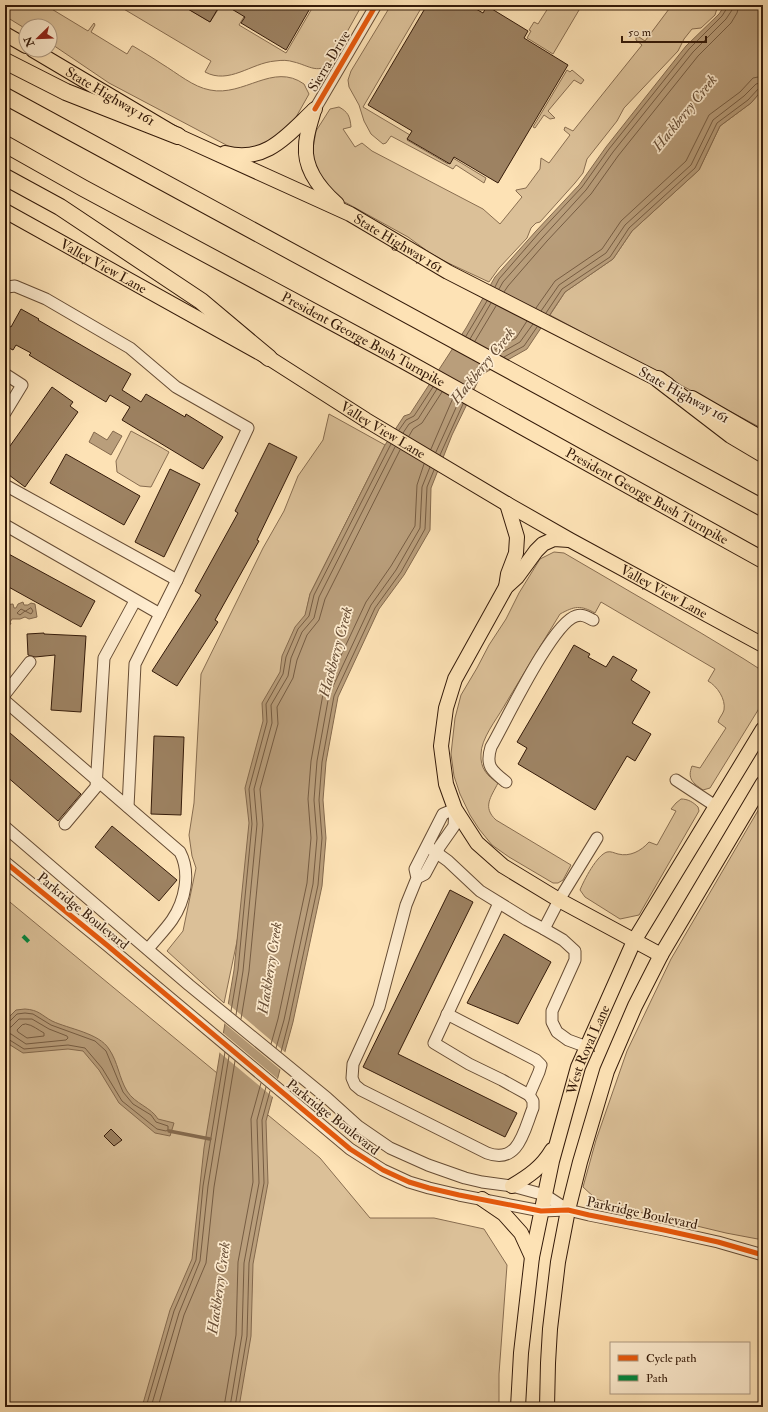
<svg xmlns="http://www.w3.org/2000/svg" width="768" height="1412" viewBox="0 0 768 1412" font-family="'IM FELL Double Pica',serif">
<rect width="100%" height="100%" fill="#fde2b5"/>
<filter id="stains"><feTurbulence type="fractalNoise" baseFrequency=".005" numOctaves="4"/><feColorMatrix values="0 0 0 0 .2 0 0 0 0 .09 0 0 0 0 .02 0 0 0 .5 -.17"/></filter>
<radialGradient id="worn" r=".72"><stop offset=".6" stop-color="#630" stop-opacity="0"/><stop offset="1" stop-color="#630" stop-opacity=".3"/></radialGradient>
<g fill="#dbc098" stroke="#886d50">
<path d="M5 5H45L88 31 94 23 95 25 91 32 127 54 132 46H133C143 52 153 58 162 64 177 73 193 87 210 90 244 97 273 62 304 84L309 94 291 126 283 137 248 151 230 147 109 83 50 43V26H26V29L5 16Z"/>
<path d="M117 5H182L210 22 221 5H224L234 10 237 5H251L239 25 286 53 314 5H362L332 59C321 77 308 65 294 62 288 60 282 60 275 61 251 63 229 85 205 72L211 61Z"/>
<polygon points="391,5 423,5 363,107 410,135 407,140 448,164 453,158 486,178 484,183 456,165 453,169 391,136 386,143 383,144 371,134 364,121 359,105 349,87 348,80 351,71"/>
<polygon points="550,5 582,5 553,54 527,38 531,31 529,30 534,22 538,24"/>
<path d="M672 5H718L715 15 701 28 692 29 684 39 678 51 624 108 617 121 587 159 583 173 575 183 540 222 536 223 531 228 527 238 499 268 489 282 446 262 430 253 408 237 332 195 311 160 316 131 330 109 339 107C348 112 350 116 351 127L343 129 355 147 362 143 372 151 483 209 500 224 522 197 516 191V190L526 188 540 169 541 158 549 163 570 135 564 130 565 127 573 131 642 45 636 40V37H639L645 41Z"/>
<polygon points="567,70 570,72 572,70 584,80 581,84 574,80 548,111 555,118 550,119 544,115 535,128 533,127"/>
<polygon points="763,89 763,429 550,315 565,292 613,259 632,231 699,170 720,126 751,103"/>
<polygon points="329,414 385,445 310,594 224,1003 167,951 183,931 196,868 192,856 189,835 194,803 201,674 263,548 284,511 298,476 323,440"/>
<polygon points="131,431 157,445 169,452 151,487 140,486 117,472 116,461"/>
<path d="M554 552 564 553 701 633 744 659 758 668 763 674V702L710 788 703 790C693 783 687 779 692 766L700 768 726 728 718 722C719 718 723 714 724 710 726 699 717 686 708 681L715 669 601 602 595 613C580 605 575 606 560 614 541 645 522 676 503 708 496 720 481 739 481 754 480 768 487 776 498 783 491 797 482 807 496 820L571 865 563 880 558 883H553L509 857 492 845 479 829 470 815 460 794 454 776 451 754 455 718 461 695 477 668 489 645 506 619 519 593 540 559Z"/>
<path d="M681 799C688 799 693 802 698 807L699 811 639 915 620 919 585 897 580 890C584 880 597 855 607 852 611 851 614 853 618 854 630 857 641 851 649 842L657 845 676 811 671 809 676 803Z"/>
<polygon points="763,802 763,1240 726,1233 626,1209 596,1199 583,1187 596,1140 627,1051 671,959"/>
<polygon points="5,898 320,1158 370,1218 434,1218 484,1229 507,1265 499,1374 499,1407 5,1407"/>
</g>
<g fill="#b99e7b" stroke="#84694d">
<polygon points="725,5 763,5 763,89 751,103 720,126 699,170 632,231 613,259 565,292 527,349 481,375 452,435 431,488 430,530 404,575 379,609 338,697 326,762 323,800 326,838 322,886 293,1022 266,1121 268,1183 253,1264 251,1336 239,1407 142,1407 170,1310 192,1259 204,1148 234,970 249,823 245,788 263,721 262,703 280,672 282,656 295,627 305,615 310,594 385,445 404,416 410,414 466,328 495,277 536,231 579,185 606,147 686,46 719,14"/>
<polygon points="113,431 122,436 111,455 89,442 94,432 107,440"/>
<polygon points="23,602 24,605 28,605 31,603 35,604 37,617 29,619 25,617 20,619 12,619 10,622 11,624 6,625 5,605 13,604 14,608 16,608 18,604"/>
<path d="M25 1009C39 1010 41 1015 52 1021 69 1029 99 1033 109 1049 118 1062 119 1078 127 1091 135 1104 151 1107 158 1119L174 1123 170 1136 155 1133 119 1103 99 1070 83 1051 68 1049 23 1053 7 1043 5 1040V1021L16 1010Z"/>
</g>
<g fill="#fde2b5">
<polygon points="227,1003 286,1053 282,1071 224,1023"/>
<polygon points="222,1032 279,1080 274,1098 219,1052"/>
</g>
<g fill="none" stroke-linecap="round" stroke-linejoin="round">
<g stroke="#765c42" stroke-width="1">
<polyline points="495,287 499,279 539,233 582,187 609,149 689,49 722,16 727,8 728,5"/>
<polyline points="499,289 503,282 543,237 586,190 613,152 693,52 726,19 732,10 733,5"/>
<polyline points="504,292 508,286 547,241 591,194 618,156 698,56 731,23 737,13 739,5"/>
<polyline points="536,308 555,281 602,249 621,221 686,161 709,115 740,92 753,78 763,76"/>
<polyline points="541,311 559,285 606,253 625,225 691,165 713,120 744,96 756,84 763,82"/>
<polyline points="546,313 562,289 610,257 629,228 695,168 717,123 748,100 759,88 763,87"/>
<polyline points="466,336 487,301"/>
<polyline points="470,339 491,303"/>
<polyline points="475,341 496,306"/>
<polyline points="493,351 516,338 527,321"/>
<polyline points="499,354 520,342 533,324"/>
<polyline points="504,357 524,346 537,327"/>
<polyline points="399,430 406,420 414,416 433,387"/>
<polyline points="403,433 409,424 418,419 437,389"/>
<polyline points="409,436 413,429 422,423 442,392"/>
<polyline points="431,449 453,398"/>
<polyline points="436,452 459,401"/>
<polyline points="440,455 463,404"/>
<polygon points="31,608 33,611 31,614 25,611 20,615 17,613 21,609 25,611"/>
<polyline points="231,1011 238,970 252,824 249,789 267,722 266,704 283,674 286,657 298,629 309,616 314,595 391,444"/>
<polyline points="236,1015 243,971 257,824 254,789 272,723 271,705 288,676 291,658 302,632 314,618 319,597 395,447"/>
<polyline points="241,1019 249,971 263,825 260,789 278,724 277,707 293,678 297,660 307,635 319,620 325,599 400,450"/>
<polyline points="5,1023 9,1022 17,1014 25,1013 33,1014 51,1025 95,1041 106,1051 123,1092 133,1104 151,1115 156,1122 168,1126 168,1130 166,1131 157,1129 122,1101 102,1068 85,1048 68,1045 24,1049 8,1039 5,1038"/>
<path d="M26 1024C33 1025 38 1030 44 1033V1036L27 1038 18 1032 17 1030 22 1025Z"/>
<polyline points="5,1028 11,1027 19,1019 32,1019 49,1029 67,1036 68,1038 66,1040 26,1044 11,1034 5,1033"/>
<polyline points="271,1044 278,1019 307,883 311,838 308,799 311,761 323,694 366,602 391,566 415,526 417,485 424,464"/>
<polyline points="276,1048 284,1020 313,884 317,838 314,800 317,761 329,695 371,605 396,570 420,528 422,487 430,467"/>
<polyline points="281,1052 289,1021 318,885 322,838 319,800 322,762 334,696 375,608 401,572 425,529 427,487 434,470"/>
<polyline points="146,1407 174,1311 196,1260 203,1186 225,1052"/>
<polyline points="151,1407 179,1313 200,1261 208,1186 229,1056"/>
<polyline points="158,1407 184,1315 206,1263 214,1187 235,1061"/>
<polyline points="224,1407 236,1335 238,1262 253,1182 251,1119 261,1083"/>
<polyline points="230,1407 242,1335 244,1263 259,1183 257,1120 266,1087"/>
<polyline points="235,1407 247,1336 249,1263 264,1183 262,1120 270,1091"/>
</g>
<polyline stroke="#84694d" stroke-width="3.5" points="169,1131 210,1139"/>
</g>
<g fill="#9d8262" stroke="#341a09">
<polygon points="181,5 220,5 210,22"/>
<polygon points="225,5 312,5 286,50 241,23 245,17"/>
<polygon points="427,5 469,5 483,13 487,6 528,31 524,38 568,65 498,183 454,157 450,164 407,139 412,131 368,105"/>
<polygon points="21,309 39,319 38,320 131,374 122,390 141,402 146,394 185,417 186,414 223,437 203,469 122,420 130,407 110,395 106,402 29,355 31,353 16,345 13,350 5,346 5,324 11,327"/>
<polygon points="52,387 73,402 70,406 78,412 25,487 5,472 9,466 5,463 5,453"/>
<polygon points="269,443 297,457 257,540 259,541 215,620 218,622 177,686 152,671 201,595 195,591 238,513 235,511"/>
<polygon points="66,454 140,496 124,525 50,483"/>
<polygon points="170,469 200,484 164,557 135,542"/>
<polygon points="5,552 95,601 81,627 5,585"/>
<polygon points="44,634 86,636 81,712 51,710 55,655 35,657 28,655 27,634 44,633"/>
<polygon points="574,645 590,654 588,657 606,667 613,656 637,670 631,680 650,692 632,723 651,734 635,761 627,756 595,810 518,764 527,748 517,742"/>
<polygon points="10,733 81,794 58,821 5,775 5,739"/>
<polygon points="154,736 184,737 181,815 151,814"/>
<polygon points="112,826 177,880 159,901 95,847"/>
<polygon points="450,890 473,902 398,1054 517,1113 505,1137 363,1067"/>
<polygon points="504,934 551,962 518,1024 467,1003"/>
<polygon points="111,1129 122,1140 114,1146 104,1136"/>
</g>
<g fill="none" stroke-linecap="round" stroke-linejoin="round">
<defs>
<g id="minor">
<polyline points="315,109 376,5"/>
<polyline points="5,288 7,287 15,286 46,299 130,348 176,387 248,428 177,580 135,664 128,807"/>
<polyline points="5,374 22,385 5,413"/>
<polyline points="5,485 177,580"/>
<polyline points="5,525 160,614"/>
<polyline points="5,694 30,662"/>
<path d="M5 701 180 852C191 873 185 901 172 920 165 930 156 939 148 949"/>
<polyline points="676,780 717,807"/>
<path d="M506 782C492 771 485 766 491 747 505 723 552 623 576 616 583 614 587 617 593 620"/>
<polyline points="65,824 96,787 104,658 135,601"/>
<polyline points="5,827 189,985 327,1098 358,1126 390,1148 428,1165 465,1178 482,1182 512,1186 545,1195 568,1210"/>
<polyline points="430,848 448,861 480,891 527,920 544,929 559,900 597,838"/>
<polyline points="5,862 108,946 350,1149 383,1170 409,1182 429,1188 459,1195 541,1211 568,1210 589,1215 664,1230 718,1242 763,1255"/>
<path d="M417 878 425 874 440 846 454 826 455 809 443 814 415 869 417 878 406 905 379 1007 353 1064 352 1078 355 1085 361 1090 487 1153C519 1165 524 1130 533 1108V1101L529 1095 502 1080 469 1064 434 1043 499 903"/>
<polyline points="544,929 563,940 575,951 575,960 552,1011 552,1022 557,1032 568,1040 587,1047"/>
<polyline points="447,1014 536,1060 541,1065 539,1072 529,1095"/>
</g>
<g id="major">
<polyline points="5,34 26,46"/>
<path id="s1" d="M33 50 178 136 350 214 448 272 667 384"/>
<path d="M314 110C311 122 306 134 306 146 304 170 320 189 337 204"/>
<path d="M225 153C267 164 288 134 315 109"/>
<path id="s2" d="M5 211 269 358 366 420 507 504 570 540 763 645"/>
<polyline points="692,398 763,439"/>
<polyline points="569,540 554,539 543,544 536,551 517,577 506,587 455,679 446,708 441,746 446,784 455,809 477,843 503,866 559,900 661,955"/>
<polyline points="506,587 508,574 516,553 517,537 507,504"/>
<path d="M512 1186C529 1176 542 1167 552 1150"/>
<polyline points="482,1199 504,1214 521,1233 532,1257"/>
<path id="s3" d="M518 1407 521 1353 532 1257 552 1161 578 1067 634 941 763 729"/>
<polyline points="547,1407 548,1363 550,1329 558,1262 568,1210 580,1162 607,1071 635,1006 661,955 763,783"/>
</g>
<g id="highway">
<polyline points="5,61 66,92 178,136"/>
<polyline points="5,96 763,508"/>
<path id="s4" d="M5 144 83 188 403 360 763 560"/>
<polyline points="5,177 60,207 201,301 269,358"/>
<polyline points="658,379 731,435 763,454"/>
</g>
</defs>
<use href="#minor" stroke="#664c34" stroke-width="13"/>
<use href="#major" stroke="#341a09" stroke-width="16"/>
<use href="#highway" stroke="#341a09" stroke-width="18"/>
<use href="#minor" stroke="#feeccf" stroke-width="11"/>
<use href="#major" stroke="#fde2b5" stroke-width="14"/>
<use href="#highway" stroke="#fde2b5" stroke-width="16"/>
<polyline stroke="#00873e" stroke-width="4" stroke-dasharray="8 4" stroke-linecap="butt" points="23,936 31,944"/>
<defs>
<g id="cycleway">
<polyline points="315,109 376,5"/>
<polyline points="5,862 108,946 350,1149 383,1170 409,1182 429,1188 459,1195 541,1211 568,1210 589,1215 664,1230 718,1242 763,1255"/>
</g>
</defs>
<use href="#cycleway" stroke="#feeccf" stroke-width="8"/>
<use href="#cycleway" stroke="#e8590c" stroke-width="5"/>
</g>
<g text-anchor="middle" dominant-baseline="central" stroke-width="3.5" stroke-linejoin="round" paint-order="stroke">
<g font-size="14" fill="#341a09" stroke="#feeccf">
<text transform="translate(329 61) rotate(-59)">Sierra Drive</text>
<text stroke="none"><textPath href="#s1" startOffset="90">State Highway 161</textPath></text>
<text stroke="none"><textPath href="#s1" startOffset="414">State Highway 161</textPath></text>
<text stroke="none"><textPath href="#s2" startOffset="113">Valley View Lane</textPath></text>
<text stroke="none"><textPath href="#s4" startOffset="408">President George Bush Turnpike</textPath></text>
<text transform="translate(684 395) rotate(29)">State Highway 161</text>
<text stroke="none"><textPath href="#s2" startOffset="437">Valley View Lane</textPath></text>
<text stroke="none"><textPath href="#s4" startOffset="732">President George Bush Turnpike</textPath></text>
<text stroke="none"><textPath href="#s2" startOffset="761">Valley View Lane</textPath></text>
<text transform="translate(83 911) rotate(39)">Parkridge Boulevard</text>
<text stroke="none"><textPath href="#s3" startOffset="366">West Royal Lane</textPath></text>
<text transform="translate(333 1117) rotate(38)">Parkridge Boulevard</text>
<text transform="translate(642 1213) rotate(12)">Parkridge Boulevard</text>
</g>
<g font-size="15" font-style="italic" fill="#694f37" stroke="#feeccf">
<text transform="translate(685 113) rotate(-51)">Hackberry Creek</text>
<text transform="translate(483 366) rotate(-51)">Hackberry Creek</text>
<text transform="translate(336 652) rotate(-75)">Hackberry Creek</text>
<text transform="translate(270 968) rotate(-81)">Hackberry Creek</text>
<text transform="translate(219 1288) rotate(-82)">Hackberry Creek</text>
</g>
</g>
<rect width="768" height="1412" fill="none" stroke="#fde2b5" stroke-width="20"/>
<rect x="6" y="6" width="756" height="1400" fill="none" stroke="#341a09" stroke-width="2"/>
<rect x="10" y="10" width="748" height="1392" fill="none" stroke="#341a09"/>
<rect x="610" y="1342" width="140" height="52" fill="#feeccf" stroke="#ad9880"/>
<rect x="618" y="1355" width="20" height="6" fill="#e8590c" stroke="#ad9880"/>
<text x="646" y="1362" font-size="12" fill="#341a09">Cycle path</text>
<rect x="618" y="1375" width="20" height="6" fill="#00873e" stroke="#ad9880"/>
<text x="646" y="1382" font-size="12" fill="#341a09">Path</text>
<g transform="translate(38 38) rotate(247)"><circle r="19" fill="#feeccf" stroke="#ad9880"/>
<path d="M0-3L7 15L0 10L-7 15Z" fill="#8f2418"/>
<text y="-6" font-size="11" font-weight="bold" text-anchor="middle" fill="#341a09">N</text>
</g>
<path d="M622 36v6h84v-6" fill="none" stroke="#341a09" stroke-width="2"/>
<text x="628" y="36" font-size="12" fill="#341a09" stroke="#feeccf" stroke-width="3" paint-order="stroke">50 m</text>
<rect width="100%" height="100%" filter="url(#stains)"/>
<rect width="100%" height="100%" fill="url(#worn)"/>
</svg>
